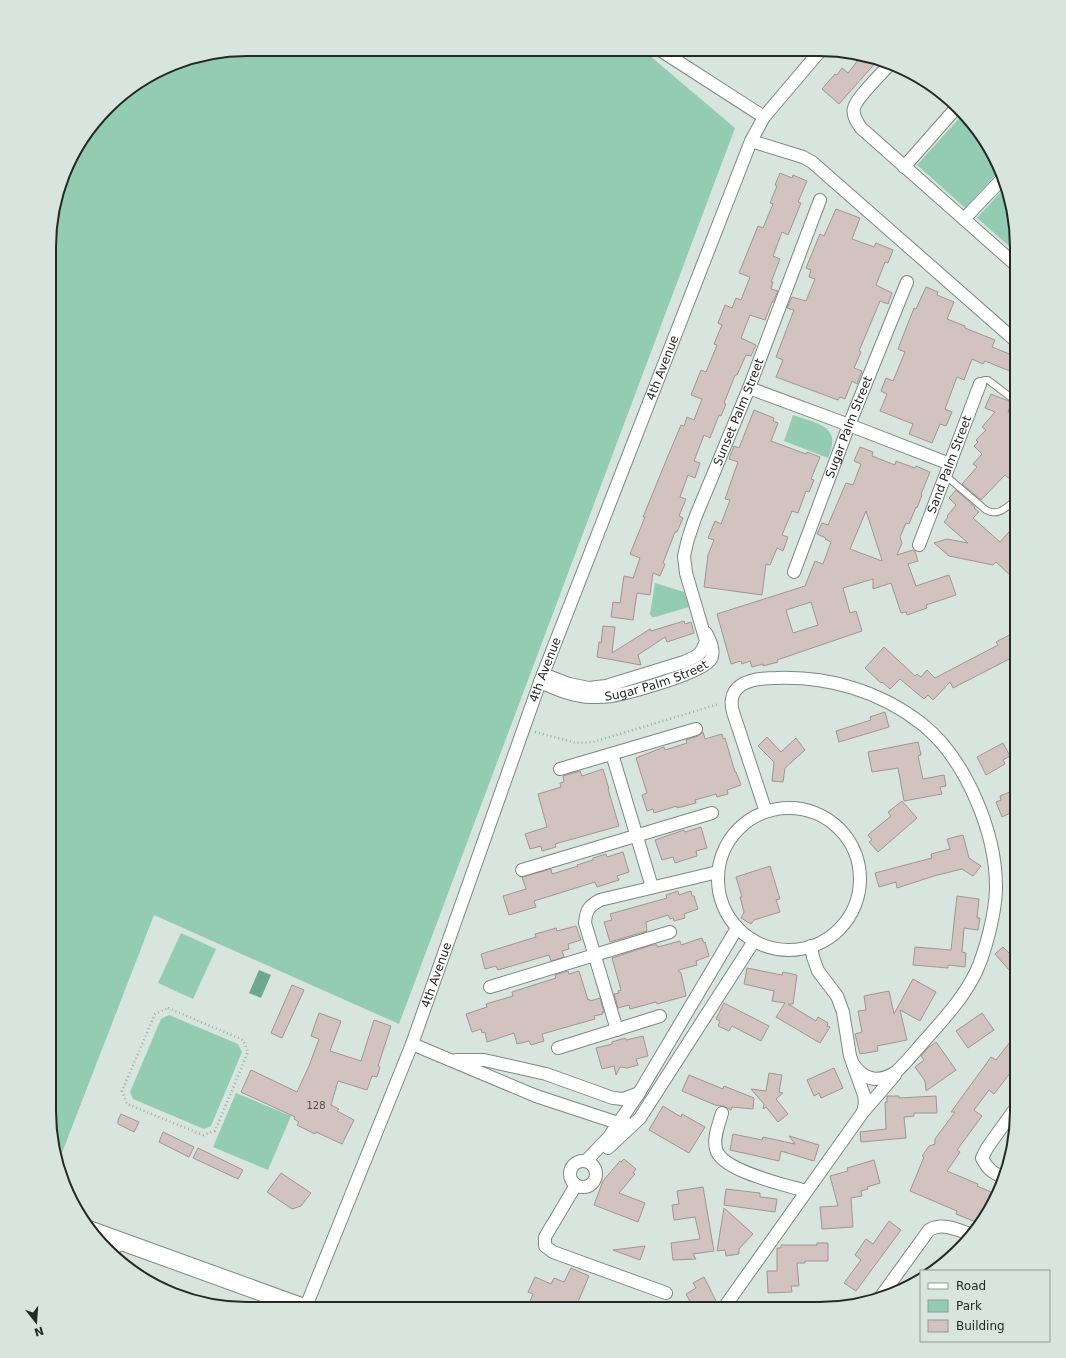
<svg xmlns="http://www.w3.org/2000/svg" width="1066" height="1358" viewBox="0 0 1066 1358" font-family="'DejaVu Sans',sans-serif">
<rect width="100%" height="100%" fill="#d7e5de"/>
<g fill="#94cbb3">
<polygon points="247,49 643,50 735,128 399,1024 154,915 58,1163 56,1162 49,1111 51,221 75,148 117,98 183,60"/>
<polygon points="964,113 968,116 991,148 1000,170 965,208 917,165"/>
<polygon points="1006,186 1010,196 1017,253 977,218"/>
<path d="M793 415C818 424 843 426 828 458L784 441Z"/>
<polygon points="655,583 684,592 689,607 655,617 652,617 650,614"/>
<polygon points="181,933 216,949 193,999 158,983"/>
<polygon points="169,1015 238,1044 242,1052 211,1126 204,1129 133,1099 130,1092 161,1019"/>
<polygon points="236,1093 291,1116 268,1170 213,1147"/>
</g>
<polygon fill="#6fa890" points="259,970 271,975 261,998 249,993"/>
<g fill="#d2c3c1" stroke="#a29492" fill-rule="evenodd">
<polygon points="862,55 878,60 839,104 822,89 835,74 837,75 842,68 848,73"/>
<polygon points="780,173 792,178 793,175 807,181 798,202 801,203 788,235 782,232 773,256 780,259 771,282 773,282 771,289 778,291 773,302 772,302 765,320 750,315 741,338 756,345 751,356 746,355 737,375 735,375 724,403 726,404 721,416 719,415 710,438 704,435 694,461 700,463 695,478 688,475 680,497 686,499 679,516 683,518 677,532 675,532 663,563 665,564 660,576 653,573 650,595 637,593 633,620 611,617 613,602 620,603 624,576 633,578 640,558 630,554 645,517 643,517 668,456 681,425 684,426 687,417 694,420 702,399 691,395 701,370 706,372 717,345 714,344 722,325 718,323 725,305 732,308 736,298 741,300 750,277 739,273 758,226 763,228 773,204 770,203 777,186 775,185"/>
<polygon points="836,209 860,218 852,239 874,247 876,243 893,250 888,263 885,262 876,285 892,293 888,304 880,301 859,351 861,352 854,368 862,371 857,384 852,381 845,399 840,397 838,400 776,377 783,360 776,357 794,310 787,308 792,297 806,301 815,279 809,277 811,270 806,268 820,234 824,236"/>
<polygon points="926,287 938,292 937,295 954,302 947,319 965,326 965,328 995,340 992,347 1017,357 1017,374 985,361 983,364 972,359 964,380 957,377 945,409 952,412 946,426 940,424 932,443 909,434 913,424 880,411 887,394 881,391 886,378 893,381 905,352 898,349 914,308 916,309"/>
<polygon points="991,394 1006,400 1011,403 1008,412 1017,416 1017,485 1005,475 981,500 962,484 977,467 973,464 982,454 974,446 978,442 976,440 986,430 982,427 995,412 985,408"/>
<polygon points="754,410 774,418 773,421 778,423 771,441 806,454 807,452 820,457 811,479 814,480 809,492 806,491 798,513 792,511 782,535 788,537 783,551 777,548 770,565 766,564 762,595 704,587 708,555 714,540 708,538 715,521 721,524 730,500 725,499 738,462 729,459 734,446 739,448"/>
<path d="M860 447 873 452 872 456 895 465 896 461 915 468 916 466 930 472 921 494 922 495 917 508 916 507 909 524 906 523 900 537 902 543 897 555 913 550 915 551 918 561 908 564 916 586 949 575 956 595 926 605 927 608 907 615 906 612 901 613 891 583 873 589V579L843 588 850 613 856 611 862 631 777 660 778 662 763 666V664L752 667 750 661 742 664 741 661 731 664 717 614 805 586 815 561 823 564 831 542 825 539 826 538 817 534 822 523 828 525 846 483 853 485 861 464 854 461ZM866 511 882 560V561L850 549ZM811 602 818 625 793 633 786 610Z"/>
<polygon points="956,490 975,507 974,508 979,512 973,518 1000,542 1017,523 1017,569 1011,576 996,562 993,565 949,556 934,543 947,539 968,543 944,522 948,517 947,516 956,505 949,498"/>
<polygon points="684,621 685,624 691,622 694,633 667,642 665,637 638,655 641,665 597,657 599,642 601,643 603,626 615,627 612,653 650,629 651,631"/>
<polygon points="1017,631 1017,655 953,688 950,682 933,700 928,695 924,699 900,679 890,689 882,682 881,683 865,668 884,647 915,676 917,674 921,677 927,670 935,678 998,645 996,642"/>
<polygon points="885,712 889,727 839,742 836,731 871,720 870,717"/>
<polygon points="703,732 705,739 722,734 723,739 725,738 735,772 736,772 741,785 727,790 728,794 717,797 716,794 695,800 696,803 677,808 677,806 654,813 653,809 647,811 642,795 647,793 636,758 664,747 665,750 687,743 686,740 698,736"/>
<polygon points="767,737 781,752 796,738 805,750 785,768 783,782 772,781 774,762 758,746"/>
<polygon points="918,742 921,755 918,756 923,779 944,775 946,786 940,787 942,794 904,801 898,768 872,772 868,752"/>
<polygon points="1003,743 1010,756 1003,760 1005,764 986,775 977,757"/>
<polygon points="603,769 609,789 608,789 619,826 555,844 556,847 542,851 541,846 530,849 525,834 547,827 538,794 561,787 560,783 564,782 563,776 580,771 582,776"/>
<polygon points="1017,789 1017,810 1002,817 996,802 1001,800 1000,796"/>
<polygon points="902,801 917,818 878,852 869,842 872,840 868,835 891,816 888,812"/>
<polygon points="701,827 707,848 696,851 697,856 675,863 673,857 662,860 655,840 684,830 685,832"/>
<polygon points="963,835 969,858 981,866 973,876 962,869 934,876 897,888 896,882 879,887 875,873 932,858 931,854 950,849 947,839"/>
<polygon points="623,852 629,872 617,876 619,880 597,887 595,882 534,901 536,907 509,915 503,896 526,889 522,877 551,869 552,874 578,866 577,865 593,860 593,858 606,854 607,857"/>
<polygon points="770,866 780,899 776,900 780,912 754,920 751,924 741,918 744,912 740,897 742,897 736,877"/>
<polygon points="678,891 679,895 691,891 692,896 694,896 698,909 684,914 685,918 674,921 673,918 670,919 668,915 646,922 647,931 610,942 604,922 612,920 610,914 667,898 666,895"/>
<polygon points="957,896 979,899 977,918 980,918 978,930 964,928 962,952 966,953 965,967 948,965 948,968 913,965 915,947 951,950"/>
<polygon points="576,926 581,940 568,944 569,949 562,951 564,957 551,961 549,955 498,970 496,966 485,969 481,954 536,937 535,934 543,932 556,928 557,931"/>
<polygon points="702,938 704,943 705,942 709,956 696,961 697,965 679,970 678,971 681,973 686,996 657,1004 656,1002 630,1009 629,1005 618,1008 614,994 619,993 618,991 621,990 612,958 652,945 657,945 658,947 680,941 681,945"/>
<polygon points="1017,946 1017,979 995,954 1003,947 1009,953"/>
<polygon points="747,968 782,975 783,972 797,975 793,1004 788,1004 816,1021 818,1017 828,1023 827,1026 830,1027 820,1043 776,1017 785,1003 772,1001 774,991 744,984"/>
<polygon points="568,971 569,974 579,971 588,1000 589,999 590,1001 600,998 604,1012 602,1012 603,1014 594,1016 595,1019 542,1034 544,1041 531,1045 529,1041 517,1044 514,1033 487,1042 485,1032 482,1033 481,1029 472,1032 466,1014 487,1007 486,1004 513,996 512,992 556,978 555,975"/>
<polygon points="913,979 936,992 920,1021 900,1010 907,1040 877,1046 878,1051 860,1054 855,1034 862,1032 858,1011 866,1010 864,996 889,991 894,1014"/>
<polygon points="292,985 304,990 282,1038 271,1033"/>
<polygon points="724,1003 769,1026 761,1041 732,1026 729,1031 718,1026 720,1021 716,1019"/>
<polygon points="319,1013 341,1021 330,1051 361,1061 374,1020 391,1026 378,1066 380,1067 377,1077 372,1076 367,1090 338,1081 331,1105 339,1109 337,1111 354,1120 342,1144 316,1132 315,1134 297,1125 299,1122 294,1119 295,1117 241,1092 251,1070 297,1092 309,1066 319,1039 311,1036"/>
<polygon points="982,1013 994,1030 968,1048 956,1031"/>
<polygon points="1017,1033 1017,1064 994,1094 989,1090 974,1110 982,1116 957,1150 960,1152 947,1171 978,1184 977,1186 991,1192 982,1212 986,1213 981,1224 956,1214 957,1211 910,1191 924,1157 922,1156 929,1146 935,1144 935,1139 955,1112 951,1112 991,1057 996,1060"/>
<polygon points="643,1036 648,1056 636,1059 638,1065 627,1068 620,1067 616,1075 614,1066 602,1069 596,1048 612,1044 612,1042 625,1038 626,1040"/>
<polygon points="936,1042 956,1070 926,1091 925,1081 915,1067 924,1060 921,1056 928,1048"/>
<polygon points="834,1068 843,1088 821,1098 819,1093 814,1096 807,1080"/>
<polygon points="769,1073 782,1075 779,1092 783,1093 776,1099 788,1114 778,1122 766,1107 763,1109 764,1104 751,1089 766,1091"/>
<polygon points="689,1075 723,1089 724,1086 754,1098 753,1109 732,1107 731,1110 724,1106 715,1105 682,1091"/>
<polygon points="887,1096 899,1096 899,1098 936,1096 937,1113 914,1113 914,1116 904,1117 906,1138 861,1142 860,1132 886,1129 885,1102 887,1102"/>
<polygon points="663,1106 681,1117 682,1114 705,1127 689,1153 649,1130"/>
<polygon points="121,1114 139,1122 134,1132 118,1124 118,1120"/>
<polygon points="163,1132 194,1147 189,1157 159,1142"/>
<polygon points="733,1134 762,1140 763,1137 795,1144 789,1136 819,1145 814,1161 781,1151 779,1161 730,1150"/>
<polygon points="198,1148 243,1170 238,1179 193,1158"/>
<polygon points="624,1159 636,1169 633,1173 635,1174 619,1193 645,1203 638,1222 594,1205 603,1181 620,1161 621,1162"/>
<polygon points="874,1160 880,1183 867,1187 868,1189 861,1191 862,1196 851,1198 853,1227 822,1229 820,1207 838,1206 830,1176 848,1171 847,1168"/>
<polygon points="281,1173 311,1193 301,1206 292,1209 267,1192"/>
<polygon points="703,1187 714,1251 693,1254 696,1259 673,1260 671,1243 700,1239 695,1217 674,1220 672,1205 679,1204 677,1191"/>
<polygon points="726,1189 760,1193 760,1197 777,1199 775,1212 724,1205"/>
<polygon points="724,1208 753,1234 739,1249 739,1254 726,1256 725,1250 717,1251"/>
<polygon points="889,1221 901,1230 856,1291 844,1283 861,1260 855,1255 866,1239 873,1244"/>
<polygon points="817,1243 828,1243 828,1261 805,1261 805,1263 797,1263 799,1286 791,1286 792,1292 768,1293 767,1271 777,1271 777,1248 781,1248 781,1245 817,1245"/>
<polygon points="645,1246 640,1260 613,1250"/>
<polygon points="571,1268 589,1276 575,1309 541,1309 529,1304 533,1294 528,1292 535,1277 551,1284 554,1278 564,1282"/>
<polygon points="704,1277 717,1303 706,1309 694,1309 686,1294 696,1288 693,1283"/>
</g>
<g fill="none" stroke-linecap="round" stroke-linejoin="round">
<defs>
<g id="lane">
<polyline points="980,384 984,380 988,380 1017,402"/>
<path d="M946 476 986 510C999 517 1006 507 1017 499"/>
</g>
<g id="street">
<polyline points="660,50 764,117"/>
<path d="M891 63C883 72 856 98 854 108 852 115 857 122 861 128L1017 266"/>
<polyline points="751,141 803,157 812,162 1017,342"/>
<polyline points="904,167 957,107"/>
<polyline points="964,219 1003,178"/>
<polyline points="749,388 849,425 950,464"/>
<path id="s1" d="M919 545 980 384"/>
<path id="s2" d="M794 572 849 425 907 282"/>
<path id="s3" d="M543 674 569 684 589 688 606 686 684 662C698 656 701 655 706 641L686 573 684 556 688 539 695 518 749 388 820 200"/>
<path id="s4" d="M540 682C556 689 572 696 590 697 597 697 605 697 611 696 629 693 703 673 711 659 715 651 710 640 706 633"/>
<polyline points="612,754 652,887"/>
<polyline points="560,769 696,729"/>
<circle cx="789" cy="879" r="71"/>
<path d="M765 809 733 712C732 708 731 703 732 699 735 680 760 678 776 678 828 676 880 691 922 724 966 759 997 834 996 890 995 914 986 950 976 972 964 997 944 1019 926 1039 916 1050 907 1062 896 1072 879 1083 865 1081 853 1064"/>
<polyline points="522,870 712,813"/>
<polyline points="490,987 670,932"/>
<path d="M617 1030 585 923C586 910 589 906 600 900L718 872"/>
<polyline points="412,1044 536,1096 618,1123 626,1123"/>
<polyline points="558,1048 660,1016"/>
<polyline points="456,1060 484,1060 546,1074 613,1098 623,1099 639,1093"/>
<polyline points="863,1112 895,1075"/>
<path d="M722 1113C719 1124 713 1137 716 1149 721 1171 786 1185 806 1191"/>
<polyline points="608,1148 640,1118 754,941"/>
<circle cx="583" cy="1174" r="13"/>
<polyline points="586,1161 609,1137 639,1093 737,928"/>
<path d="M1005 1178C993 1173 988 1170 982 1158L987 1148 1017 1106"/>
<polyline points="576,1185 545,1237 545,1246 553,1252 666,1293"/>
<polyline points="108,1252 124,1242"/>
<path d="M879 1299 929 1230C943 1222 958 1230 972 1235"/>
<path id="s5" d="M305 1309 412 1044 540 682 751 141 764 117 820 51"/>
<polyline points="723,1309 863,1112 865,1103 864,1095 850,1056 843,1012 837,996 818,971 813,957 811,946"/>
</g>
<polyline id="secondary" points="90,1230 308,1309"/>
</defs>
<use href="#lane" stroke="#7c8983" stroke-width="8"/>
<use href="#street" stroke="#7c8983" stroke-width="14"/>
<use href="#secondary" stroke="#7c8983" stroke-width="19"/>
<g stroke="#a0aba6" stroke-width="2.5" stroke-dasharray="1 3" stroke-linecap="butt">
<polyline points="535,732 576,743 593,742 719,704"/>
<polygon points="168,1008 243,1040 248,1052 215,1131 203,1135 127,1104 122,1091 155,1014"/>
</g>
<use href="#lane" stroke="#fff" stroke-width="6"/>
<use href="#street" stroke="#fff" stroke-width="12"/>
<use href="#secondary" stroke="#fff" stroke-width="17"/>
</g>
<g text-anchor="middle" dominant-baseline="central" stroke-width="3" stroke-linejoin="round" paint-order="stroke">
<g font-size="10" fill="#50504e">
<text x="316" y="1105">128</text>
</g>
<g font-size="12" fill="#242927" stroke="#d7e5de">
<text stroke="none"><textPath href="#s5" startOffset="1007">4th Avenue</textPath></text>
<text stroke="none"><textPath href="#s3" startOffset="421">Sunset Palm Street</textPath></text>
<text stroke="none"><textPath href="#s2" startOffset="155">Sugar Palm Street</textPath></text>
<text stroke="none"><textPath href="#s1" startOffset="86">Sand Palm Street</textPath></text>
<text stroke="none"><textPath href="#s5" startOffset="683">4th Avenue</textPath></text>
<text stroke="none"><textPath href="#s4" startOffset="121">Sugar Palm Street</textPath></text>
<text stroke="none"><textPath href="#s5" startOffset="359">4th Avenue</textPath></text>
</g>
</g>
<path d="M0 0H1066V1358H0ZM247 56H819A191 191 0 0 1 1010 247V1111A191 191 0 0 1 819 1302H247A191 191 0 0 1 56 1111V247A191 191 0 0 1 247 56Z" fill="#d7e5de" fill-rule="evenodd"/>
<path fill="none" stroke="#242927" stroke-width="2" d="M247 56H819A191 191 0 0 1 1010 247V1111A191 191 0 0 1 819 1302H247A191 191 0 0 1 56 1111V247A191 191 0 0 1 247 56Z"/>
<rect x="920" y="1270" width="130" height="72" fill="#d7e5de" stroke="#8f9a95"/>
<rect x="928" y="1283" width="20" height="6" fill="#ffffff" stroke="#8f9a95"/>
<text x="956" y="1290" font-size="12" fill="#242927">Road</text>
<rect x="928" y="1300" width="20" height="12" fill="#94cbb3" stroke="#8f9a95"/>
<text x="956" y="1310" font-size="12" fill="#242927">Park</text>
<rect x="928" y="1320" width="20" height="12" fill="#d2c3c1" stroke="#8f9a95"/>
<text x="956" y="1330" font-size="12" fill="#242927">Building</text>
<g transform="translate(36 1322) rotate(163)" stroke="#d7e5de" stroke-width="3" paint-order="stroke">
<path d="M0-3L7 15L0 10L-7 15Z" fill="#242927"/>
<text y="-6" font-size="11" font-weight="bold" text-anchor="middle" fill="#242927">N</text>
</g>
</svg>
